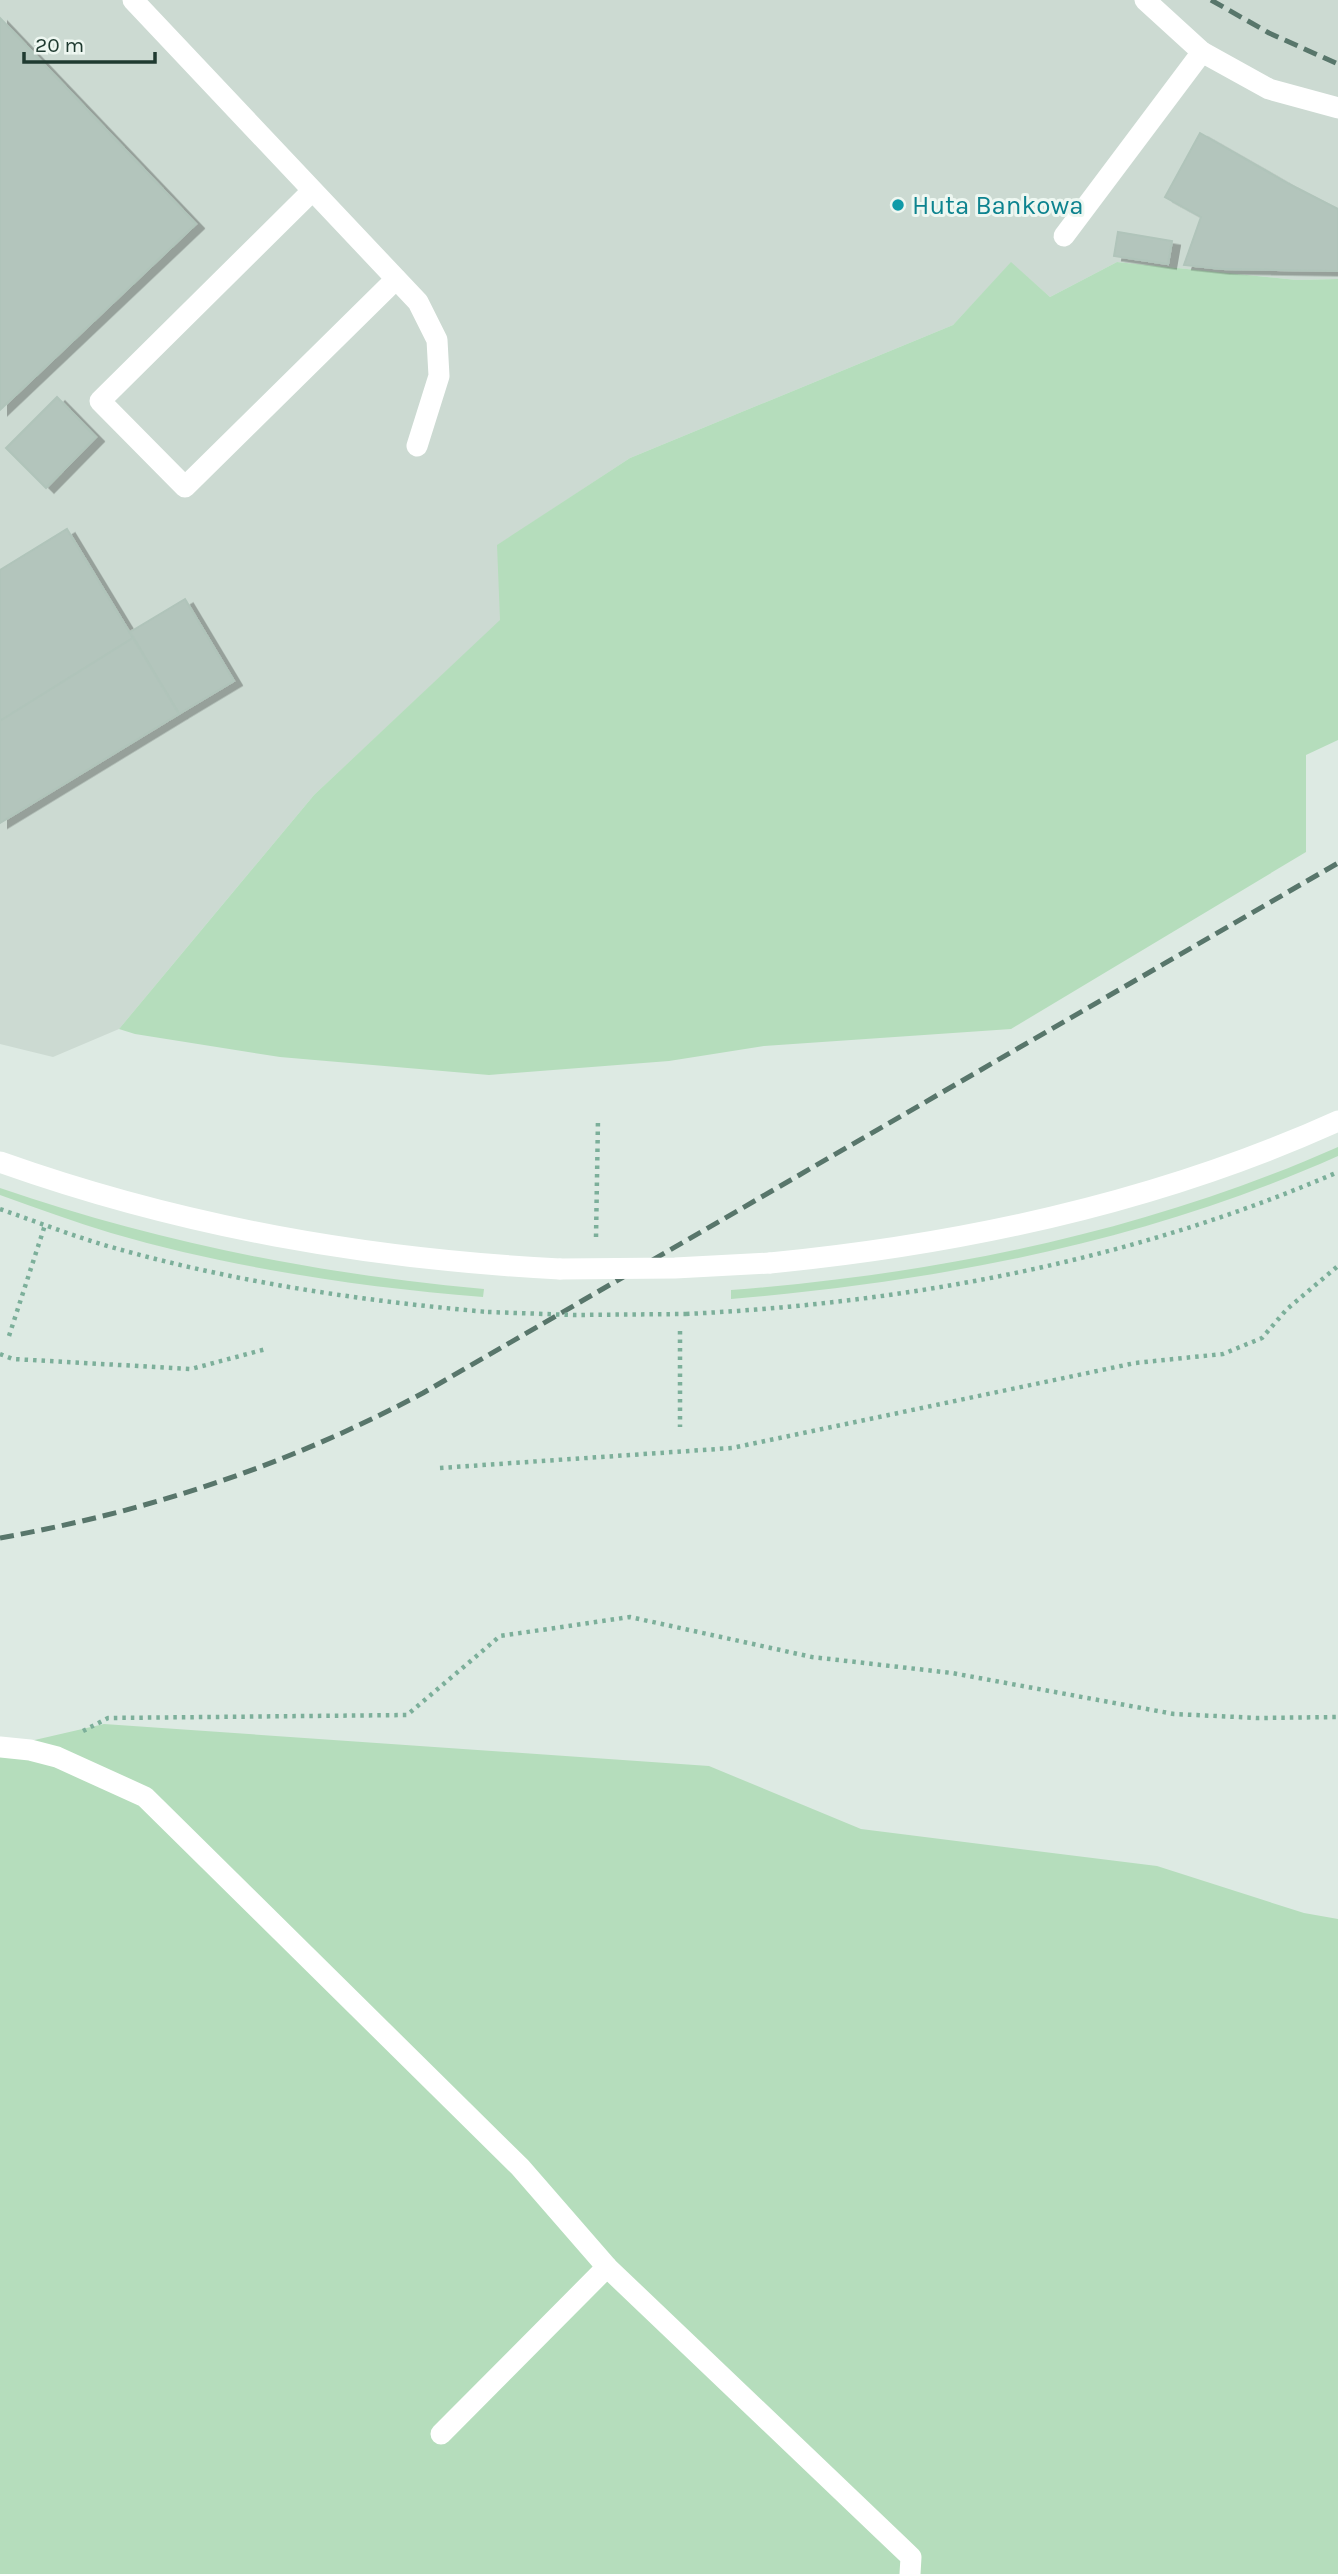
<svg xmlns="http://www.w3.org/2000/svg" width="1338" height="2574" viewBox="0 0 1338 2574" font-family="Karla,sans-serif">
<defs>
<filter id="shadow"><feDropShadow dx="8" dy="4.5" stdDeviation="0" flood-color="#0004"/></filter>
</defs>
<rect width="100%" height="100%" fill="#ddeae3"/>
<polygon fill="#ccdad2" points="0,0 1338,0 1338,279 1297,280 1117,262 1050,297 1011,263 953,325 630,458 498,545 501,620 314,795 119,1029 53,1057 0,1044"/>
<g fill="#b5ddbc">
<polygon points="1011,262 1050,297 1117,262 1297,280 1338,279 1338,740 1306,755 1306,852 1011,1029 764,1046 669,1061 489,1075 280,1057 135,1034 119,1029 314,795 500,620 497,545 630,458 953,325"/>
<path d="M1338 1147V1156C1146 1242 940 1281 731 1299V1290C939 1274 1146 1232 1338 1147Z"/>
<path d="M0 1188C157 1242 318 1274 484 1289L483 1297C358 1287 232 1268 111 1233 74 1222 37 1208 0 1195Z"/>
<polygon points="104,1724 709,1766 861,1829 1157,1866 1304,1913 1338,1919 1338,2574 0,2574 0,1748"/>
</g>
<g fill="#b3c5bc" stroke="#b0c4ba" stroke-width="2" filter="url(#shadow)">
<polygon points="0,18 196,224 0,410"/>
<polygon points="1200,133 1289,184 1338,209 1338,271 1222,269 1184,265 1201,217 1165,197"/>
<polygon points="1118,232 1172,241 1168,264 1114,256"/>
<polygon points="57,397 96,437 46,488 6,448"/>
<polygon points="67,529 133,638 0,721 0,570"/>
<polygon points="185,599 234,681 179,714 130,632"/>
<polygon points="133,638 179,714 0,823 0,721"/>
</g>
<g fill="none" stroke-linecap="round" stroke-linejoin="round">
<g stroke="#7caf9a" stroke-width="4.5" stroke-dasharray="3.5 5" stroke-linecap="butt">
<path d="M0 1209C37 1222 73 1236 111 1247 234 1282 361 1301 488 1312"/>
<polyline points="596,1237 598,1119"/>
<path d="M686 1314C910 1303 1132 1261 1338 1172"/>
<polyline points="680,1331 680,1427"/>
<polyline points="9,1336 45,1225"/>
<polyline points="0,1354 13,1359 191,1369 266,1349"/>
<polyline points="440,1468 732,1448 1135,1363 1223,1354 1262,1338 1287,1309 1338,1266"/>
<polyline points="83,1731 108,1718 407,1715 500,1636 630,1617 812,1657 952,1673 1174,1714 1258,1718 1338,1717"/>
</g>
<g stroke="#fff" stroke-width="21">
<polyline points="133,0 418,302 437,340 439,376 417,446"/>
<polyline points="1145,0 1202,52 1269,89 1338,108"/>
<polyline points="312,191 100,401 185,487 396,279"/>
<polyline points="1064,236 1202,52"/>
<path d="M0 1162C183 1227 367 1259 560 1269"/>
<path d="M770 1263C965 1244 1159 1202 1338 1121"/>
<polyline points="0,1747 30,1750 57,1757 145,1797 520,2167 607,2267 911,2557 910,2574"/>
<polyline points="441,2434 607,2267"/>
</g>
<g stroke="#58766b" stroke-width="5" stroke-dasharray="14 7" stroke-linecap="butt">
<polyline points="1211,0 1269,33 1338,64"/>
<path d="M0 1538C150 1511 288 1465 423 1393L1338 863"/>
</g>
<polyline stroke="#7caf9a" stroke-width="4.5" stroke-dasharray="3.5 5" stroke-linecap="butt" points="488,1312 573,1315 686,1314"/>
<polyline stroke="#fff" stroke-width="21" points="560,1269 675,1268 770,1263"/>
</g>
<circle fill="#0f9aa8" stroke="#eef7f1" stroke-width="2.5" cx="898" cy="205" r="7"/>
<g text-anchor="middle" dominant-baseline="central" stroke-width="6" stroke-linejoin="round" paint-order="stroke">
<g font-size="26" fill="#0d838f" stroke="#eef7f1" text-anchor="start">
<text x="912" y="205">Huta Bankowa</text>
</g>
</g>
<path d="M24 52v10h131v-10" fill="none" stroke="#1f3a30" stroke-width="3.5"/>
<text x="35" y="52" font-size="21" fill="#1f3a30" stroke="#eef7f1" stroke-width="5" paint-order="stroke">20 m</text>
</svg>
